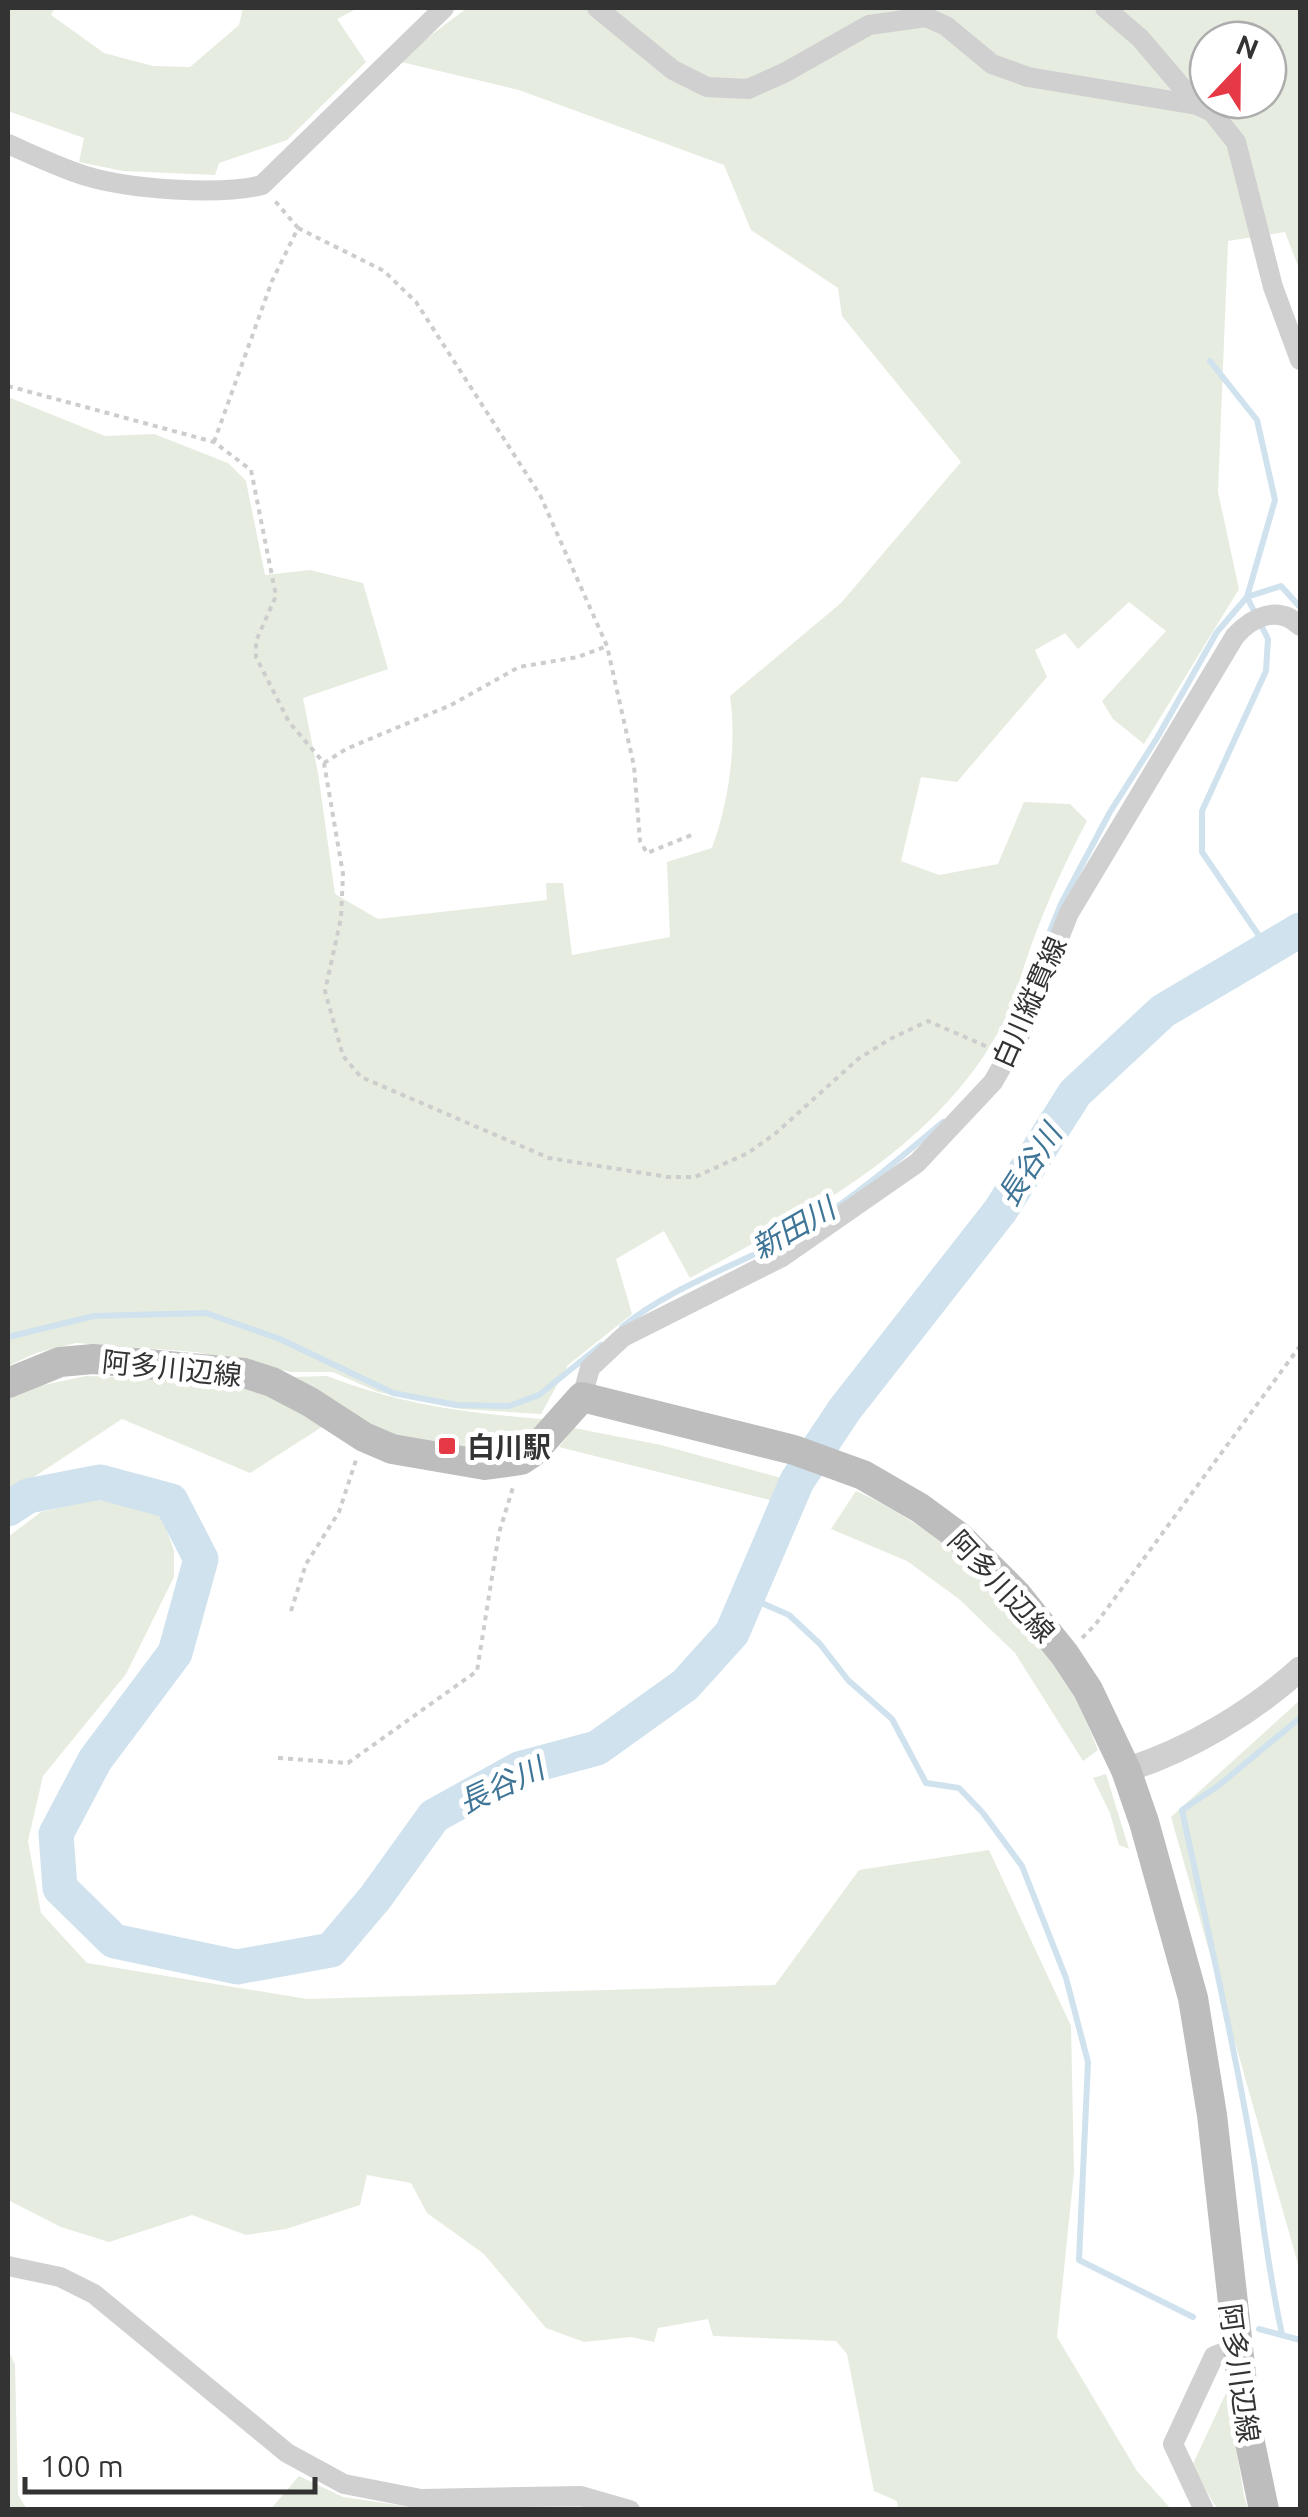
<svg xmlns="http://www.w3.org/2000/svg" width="1308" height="2517" viewBox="0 0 1308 2517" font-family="Ubuntu,'Noto Sans JP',sans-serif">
<rect width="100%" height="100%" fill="#fff"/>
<g fill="#e6ecdf" fill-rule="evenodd">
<polygon points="8,8 55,8 51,15 104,53 153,66 190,67 239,25 243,8 358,8 337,19 366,62 287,140 219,163 215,175 123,171 79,162 84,138 8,111"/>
<path d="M467 8H1300V271L1285 232 1228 241 1218 492 1239 589 1144 744 1113 719 1102 701 1166 631 1129 602 1078 649 1065 633 1035 650 1047 677 957 782 921 777 901 861 939 875 998 864 1024 802 1070 804 1087 821C1065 862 1047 902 1031 946 1021 973 1014 1005 999 1031 932 1151 806 1214 690 1278L664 1231 616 1259 632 1314 568 1365 541 1414 461 1409 378 1392 333 1372H291L196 1352 76 1343 36 1353 8 1366V397L105 436 154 434 228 463 246 481 265 575 310 570 363 583 388 669 303 698 318 773 335 894 378 919 547 900 546 883H563L572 955 670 937 667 862 712 848C729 801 737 746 730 696L841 603 961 462 842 316 838 288 751 230 724 165 519 90 397 61ZM1208 40H1268V100H1208Z"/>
<polygon points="86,1376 183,1379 263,1391 328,1423 250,1473 122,1419 8,1494 8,1398 34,1387"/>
<path d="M327 1376C404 1406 470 1413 552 1420L526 1445 465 1453 376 1430 294 1377Z"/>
<polygon points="574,1428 661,1445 785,1479 774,1501 559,1447"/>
<path d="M856 1491C944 1530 1019 1605 1069 1687 1081 1707 1089 1729 1098 1750L1083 1761 1015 1653 959 1599 907 1561 831 1529Z"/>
<polygon points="94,1500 132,1502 160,1511 174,1551 174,1577 126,1674 43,1776 28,1841 41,1913 87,1963 307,1999 775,1985 859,1870 989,1850 1071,2026 1074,2172 1057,2337 1137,2471 1171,2509 898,2509 897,2501 874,2491 847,2354 836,2341 713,2336 708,2319 658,2328 654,2342 631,2337 584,2342 546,2328 484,2254 427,2213 411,2183 367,2175 360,2205 286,2229 246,2235 192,2215 109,2242 61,2227 8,2200 8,1537 41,1512"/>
<polygon points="1300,1700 1300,2271 1171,1817"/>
<polygon points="1106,1774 1129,1849 1119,1845 1110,1813 1093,1778"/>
<polygon points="8,2349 15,2365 18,2495 27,2509 8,2509"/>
<polygon points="1227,2391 1244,2496 1248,2509 1217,2509 1192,2466"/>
<polygon points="299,2476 343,2497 418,2508 580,2503 600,2510 270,2510"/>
</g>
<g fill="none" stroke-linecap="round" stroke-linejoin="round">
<g stroke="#cfe2ee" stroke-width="6">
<polyline points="1210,361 1257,420 1275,500 1247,597 1268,639 1266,671 1202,811 1202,852 1268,949"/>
<polyline points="1003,1047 1061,904 1110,812 1157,738 1217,632 1247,597 1281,586 1300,607"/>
<path d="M622 1327C679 1281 751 1262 813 1223 859 1194 901 1157 943 1122"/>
<polyline points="8,1337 94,1316 206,1313 280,1339 393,1393 456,1405 509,1406 539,1395 601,1345"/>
<polyline points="748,1597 789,1615 820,1644 848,1680 892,1719 926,1783 959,1788 983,1813 1022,1866 1066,1978 1088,2062 1079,2260 1193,2317"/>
<polyline points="1259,2329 1300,2340"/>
<path d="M1282 2334C1269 2276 1263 2219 1254 2161 1234 2043 1207 1927 1182 1810L1218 1786 1300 1718"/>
</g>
<polyline stroke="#cfe2ee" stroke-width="35" points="8,1509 28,1496 100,1482 171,1501 201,1559 175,1653 95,1760 56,1834 60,1888 114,1941 237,1967 331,1950 375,1898 434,1816 519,1769 597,1748 685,1685 732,1633 797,1481 845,1409 1000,1211 1075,1093 1163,1011 1300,930"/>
<g stroke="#cdcdcd" stroke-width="4" stroke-dasharray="5 5" stroke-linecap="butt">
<polyline points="298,228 384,271 416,302 540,495 607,646 634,766 640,841 647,853 694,834"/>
<polyline points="8,386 214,442 251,470 276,596 256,641 256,657 289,722 324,763 343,874 341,918 325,991 343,1056 361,1077 549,1158 668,1177 695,1177 748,1153 776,1133 858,1059 890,1039 928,1021 990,1048"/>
<polyline points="214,442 272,281 298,228 275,201"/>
<polyline points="324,763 346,749 451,705 519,667 578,657 607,646"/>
<polyline points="291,1611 306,1564 339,1512 356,1460"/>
<polyline points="1082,1638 1095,1625 1300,1346"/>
<polyline points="278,1758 348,1763 477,1671 499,1533 514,1484"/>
</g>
<g stroke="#d0d0d0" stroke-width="20">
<polyline points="597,8 673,70 707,87 748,89 784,73 869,25 926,17 946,26 992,64 1028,77 1197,105 1212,112 1236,142 1273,287 1300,360"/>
<polyline points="1105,8 1140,38 1197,105"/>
<path d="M8 144C33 155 60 168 86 176 129 189 219 196 262 185L444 8"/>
<path d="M582 1397 590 1368 623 1337 782 1257 917 1163 993 1082 1020 1035 1069 913 1235 636C1253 616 1279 605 1300 626"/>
<polyline points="8,2266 60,2277 94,2294 287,2453 344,2484 421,2499 581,2496 630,2510"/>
<polyline points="1204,2510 1173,2444 1214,2356 1235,2348"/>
</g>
<path stroke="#d0d0d0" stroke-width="25" d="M1126 1770C1189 1750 1251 1713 1300 1669"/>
<polyline stroke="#bdbdbd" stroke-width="30" points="8,1383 60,1362 93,1359 244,1373 272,1382 310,1402 364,1437 392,1449 485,1465 521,1460 533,1452 582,1397 794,1450 863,1475 920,1508 958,1536 1016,1594 1065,1655 1088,1690 1126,1770 1144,1822 1193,1998 1212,2115 1247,2428 1264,2510"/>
</g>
<rect fill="#e63946" stroke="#fff" stroke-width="4" x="437" y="1436" width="20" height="20" rx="5"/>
<g text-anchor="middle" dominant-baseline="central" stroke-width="10" stroke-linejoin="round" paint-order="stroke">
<g font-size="28" fill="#333" stroke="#fff">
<text transform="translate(1029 1002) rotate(-66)">白川縦貫線</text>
<text transform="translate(172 1368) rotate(6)">阿多川辺線</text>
<text transform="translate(1002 1586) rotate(47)">阿多川辺線</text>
<text transform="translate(1240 2373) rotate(82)">阿多川辺線</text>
</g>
<g font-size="28" font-weight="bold" fill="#333" stroke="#fff" text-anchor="start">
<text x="467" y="1446">白川駅</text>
</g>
<g font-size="30" font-style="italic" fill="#3f7597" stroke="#fff">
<text transform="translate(1029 1165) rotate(-57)">長谷川</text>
<text transform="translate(793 1228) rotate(-30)">新田川</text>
<text transform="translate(501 1785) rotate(-25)">長谷川</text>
</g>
</g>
<rect width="1308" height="2517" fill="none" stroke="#333333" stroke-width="20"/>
<g transform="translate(1238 70) rotate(22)"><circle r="48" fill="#ffffff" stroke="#adadad" stroke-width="2.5"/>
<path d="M0-8L18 38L0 25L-18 38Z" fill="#e63946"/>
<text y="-15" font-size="28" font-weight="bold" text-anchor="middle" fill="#333333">N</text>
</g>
<path d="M25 2477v15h290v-15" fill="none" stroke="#333333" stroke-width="5"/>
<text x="40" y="2477" font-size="30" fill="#333333" stroke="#ffffff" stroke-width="8" paint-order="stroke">100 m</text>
</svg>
